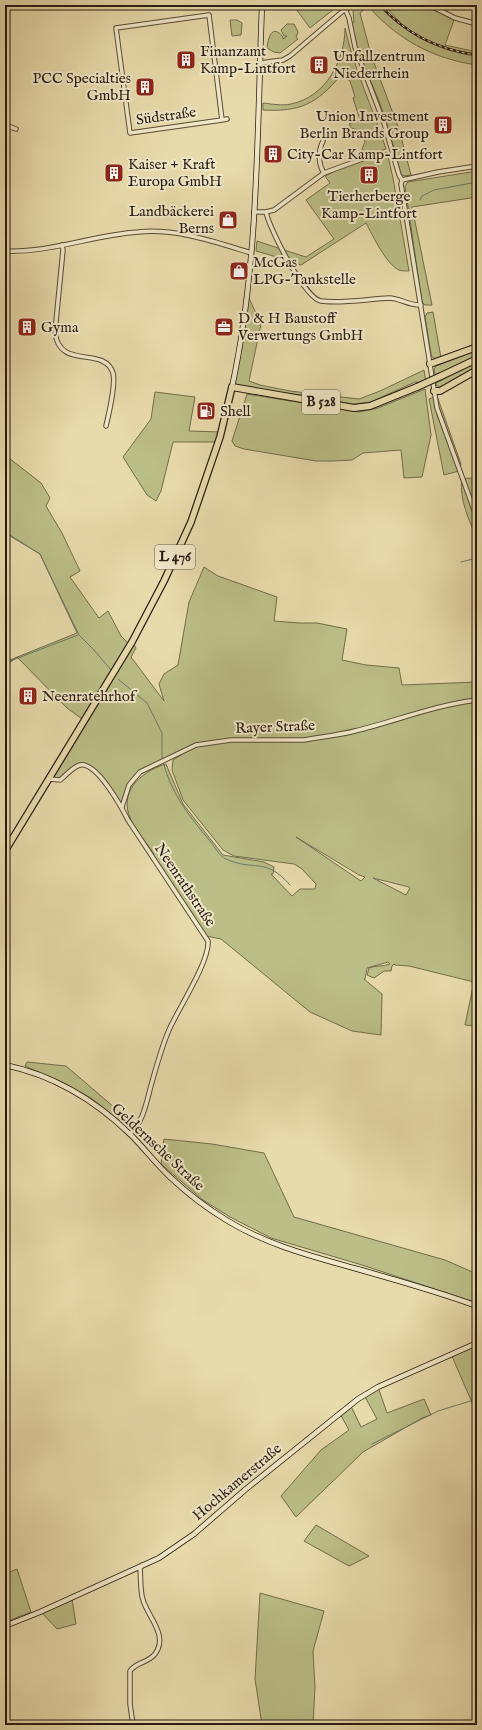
<svg xmlns="http://www.w3.org/2000/svg" width="482" height="1730" viewBox="0 0 482 1730" font-family="'IM FELL English',serif">
<rect width="100%" height="100%" fill="#e8dbab"/>
<filter id="stains"><feTurbulence type="fractalNoise" baseFrequency=".005" numOctaves="4"/><feColorMatrix values="0 0 0 0 .2 0 0 0 0 .09 0 0 0 0 .02 0 0 0 .5 -.17"/></filter>
<radialGradient id="worn" r=".72"><stop offset=".6" stop-color="#630" stop-opacity="0"/><stop offset="1" stop-color="#630" stop-opacity=".3"/></radialGradient>
<g fill="#bbbe86" stroke="#726c4c" fill-rule="evenodd">
<polygon points="293,5 339,5 310,28"/>
<path d="M358 5H378C404 33 439 52 477 56V65C433 59 397 39 368 6L360 13 370 51 360 54 356 46 352 24 354 22 353 11Z"/>
<path d="M384 5H424L454 20 445 45 477 52V54C454 52 413 38 398 20 394 16 389 10 384 5Z"/>
<polygon points="230,20 237,20 242,23 241,35 232,36"/>
<path d="M287 24H294L298 32 296 37 298 39 280 53 274 52 267 48C268 38 272 23 283 37V39L287 36H284L281 30Z"/>
<path d="M345 28C354 70 373 108 386 149L364 156 362 149 365 142C362 134 360 130 351 128L349 124 360 120 353 98 355 97 350 81 341 75C317 104 300 112 263 110V103C272 104 282 106 291 104 326 97 345 60 345 28Z"/>
<path d="M371 55 399 129 411 175 404 176 401 174C393 146 386 116 374 89 371 80 360 67 364 58Z"/>
<path d="M387 152 393 178 409 271C406 271 402 271 399 270 386 264 373 236 366 223L301 265 290 261 284 250 306 257 334 239 306 200 330 183 325 176 344 167Z"/>
<polygon points="477,171 477,197 412,207 432,305 425,305 422,302 405,186 408,182"/>
<polygon points="257,241 281,249 287,260 256,251"/>
<polygon points="247,294 261,324 249,381 260,385 290,391 359,399 380,391 424,370 426,383 415,382 371,402 353,404 301,395 232,387"/>
<polygon points="433,312 441,358 477,343 477,345 438,360 432,357 431,354 425,317 427,313"/>
<polygon points="477,350 477,355 435,375 434,369 436,366"/>
<polygon points="477,363 477,367 440,388 436,385 436,383"/>
<polygon points="425,389 431,435 422,477 404,478 401,450 363,453 352,460 332,461 316,461 244,449 235,446 232,441 247,394 359,412 378,408"/>
<polygon points="155,392 195,397 189,431 221,432 218,442 173,442 161,491 156,501 147,495 123,457 151,419"/>
<polygon points="437,396 461,464 459,471 444,475 429,399"/>
<path d="M5 455 41 483 50 498 46 506 62 533 80 571 70 577 99 618 108 611 121 636 130 645 132 642 136 648 131 657 164 701 159 684 164 674 178 665 189 602 204 567 218 576 277 597 274 621 299 623H317L347 629 342 660 366 665 399 668 402 685 477 682V1026L465 1025 474 982 409 966 395 965 394 964 392 966 391 971H384L374 978 367 975 369 968C377 965 382 967 390 964L388 962 367 968 365 979H364L382 994 381 1035 352 1031 310 1012 221 939 206 936 153 856 154 854C146 842 134 829 129 815 120 788 145 770 166 764L183 804 223 855 264 862 274 867 273 874H271L292 896 300 889H315L316 884 302 869 294 864 234 856 223 850 183 800 172 770 173 760 192 748 140 772 133 778 122 807 100 777 85 766H78L60 780 49 779 85 721 67 708 17 657 5 666V662L77 633 40 554 5 533ZM296 837 359 875 365 877 361 881ZM373 878 409 887 410 888 406 895Z"/>
<path d="M470 478 477 479V539C469 520 459 499 462 479Z"/>
<polygon points="27,1062 66,1066 136,1126 129,1128 91,1098 66,1084 25,1066"/>
<polygon points="164,1139 212,1144 264,1153 294,1217 445,1260 477,1274 477,1303 362,1265 271,1238 230,1217 203,1200 161,1164"/>
<polygon points="477,1344 477,1414 451,1354"/>
<polygon points="378,1387 387,1413 424,1399 431,1415 422,1418 363,1452 296,1517 281,1496 321,1450 349,1430 339,1412 350,1404 361,1427 377,1419 364,1395"/>
<polygon points="316,1525 369,1556 349,1566 304,1541"/>
<polygon points="17,1569 31,1612 5,1622 5,1574"/>
<polygon points="260,1593 324,1611 313,1651 315,1687 313,1725 262,1725 255,1679"/>
<polygon points="72,1599 76,1624 57,1629 42,1613"/>
</g>
<g fill="none" stroke-linecap="round" stroke-linejoin="round">
<g stroke="#6b7b6b" stroke-width="1">
<polyline points="420,200 422,196 434,190 477,182"/>
<polyline points="5,532 40,554 79,635 94,650 111,670"/>
<polyline points="461,562 477,558"/>
<polyline points="5,663 78,635"/>
<polyline points="118,679 147,703 162,733 162,759"/>
<path d="M163 762C172 795 189 816 210 841 215 847 219 856 226 859 254 872 265 856 290 885"/>
<polyline points="372,1444 438,1411 477,1399"/>
</g>
<defs>
<g id="street">
<polyline points="429,5 455,18 477,24"/>
<polyline points="5,6 12,5"/>
<polyline points="345,9 349,18 355,47 384,123 399,175 402,180 401,184 437,408 477,518"/>
<polyline points="260,63 283,60 290,56 350,5"/>
<polyline points="222,120 209,15 116,28 130,133 222,120 227,119"/>
<polyline points="5,125 16,129"/>
<path d="M323 141C318 151 318 164 324 173"/>
<polyline points="402,180 438,172 477,166"/>
<polyline points="254,212 266,212 274,210 324,173 376,154"/>
<path d="M266 212C269 228 305 299 321 301 339 304 369 299 389 298 400 298 409 306 421 305"/>
<path d="M62 245 63 250 55 332C59 371 104 345 113 373 116 385 109 413 106 426"/>
<path d="M5 251C50 253 93 235 138 232 176 228 215 242 251 253"/>
<path d="M49 779 60 780C66 776 72 767 80 765 97 762 122 808 128 820L208 941C210 961 178 1009 169 1030 162 1046 157 1064 152 1082 147 1099 144 1122 130 1134"/>
<path d="M122 807 129 785 140 772 196 745 231 740H304C321 737 339 735 355 731 396 721 435 705 477 700"/>
<path d="M133 1725 130 1704V1671C136 1662 148 1663 155 1654 169 1636 148 1617 143 1600 140 1591 141 1579 140 1569L142 1565"/>
</g>
<g id="secondary">
<path d="M232 387C259 262 257 132 262 5"/>
<path d="M5 1065C53 1075 96 1101 131 1135 144 1148 156 1164 170 1177 187 1193 208 1209 228 1221 269 1246 315 1257 361 1270 400 1281 439 1292 477 1306"/>
<polyline points="5,1626 40,1612 159,1558 194,1534 246,1489 358,1399 378,1387 477,1343"/>
</g>
<polyline id="primary" points="5,851 132,642 164,581 191,522 220,437 232,387"/>
<g id="highway">
<polyline points="430,364 477,347"/>
<polyline points="441,376 477,359"/>
<polyline points="232,387 354,408 370,406 417,387"/>
<polyline points="434,391 440,391 477,370"/>
</g>
</defs>
<use href="#street" stroke="#584b38" stroke-width="5.5"/>
<use href="#secondary" stroke="#281b11" stroke-width="6"/>
<use href="#primary" stroke="#281b11" stroke-width="8"/>
<use href="#highway" stroke="#281b11" stroke-width="8"/>
<use href="#street" stroke="#f0e8c8" stroke-width="3.5"/>
<use href="#secondary" stroke="#f0e8c8" stroke-width="4.5"/>
<use href="#primary" stroke="#e8dbab" stroke-width="5.5"/>
<use href="#highway" stroke="#e8dbab" stroke-width="6"/>
<defs>
<path id="rail" d="M380 5C405 33 439 50 477 55"/>
</defs>
<use href="#rail" stroke="#281b11" stroke-width="2.5"/>
<use href="#rail" stroke="#f0e8c8" stroke-width="1" stroke-dasharray="3" stroke-linecap="butt"/>
<defs>
<polyline id="highway-bridge" points="417,387 441,376"/>
</defs>
<use href="#highway-bridge" stroke="#281b11" stroke-width="8" stroke-linecap="butt"/>
<use href="#highway-bridge" stroke="#e8dbab" stroke-width="6"/>
</g>
<defs>
<symbol id="building-square" viewBox="-11 -11 22 22"><rect x="-9" y="-9" width="18" height="18" rx="4" fill="#8f2418" stroke="#f0e8c8"/><path d="M-4-6H4V6H1V3H-1V6H-4ZM-2.5-4.3h1.7v1.8h-1.7ZM.8-4.3h1.7v1.8H.8ZM-2.5-1h1.7V.8h-1.7ZM.8-1h1.7V.8H.8Z" fill="#fff"/></symbol>
<symbol id="shop-square" viewBox="-11 -11 22 22"><rect x="-9" y="-9" width="18" height="18" rx="4" fill="#8f2418" stroke="#f0e8c8"/><path d="M-5-2.5h2.3a2.7 3.5 0 0 1 5.4 0H5L5.5 6h-11ZM-1.5-2.5h3a1.5 2.3 0 0 0-3 0Z" fill="#fff"/></symbol>
<symbol id="office-square" viewBox="-11 -11 22 22"><rect x="-9" y="-9" width="18" height="18" rx="4" fill="#8f2418" stroke="#f0e8c8"/><path d="M-6-3h4V-5.5h4V-3h4V5H-6ZM-1-4.5V-3h2v-1.5ZM-6 0V1H6V0Z" fill="#fff"/></symbol>
<symbol id="fuel-square" viewBox="-11 -11 22 22"><rect x="-9" y="-9" width="18" height="18" rx="4" fill="#8f2418" stroke="#f0e8c8"/><path d="M-5.5-6h7V0h2V4h1.3V-2.5L3-4.5l.8-.8L6-3V5H2.5V1h-1V6h-7ZM-4.2-4.7v3.2H.2V-4.7Z" fill="#fff"/></symbol>
</defs>
<g fill-rule="evenodd">
<use href="#building-square" x="175" y="49" width="22" height="22"/>
<use href="#building-square" x="308" y="54" width="22" height="22"/>
<use href="#building-square" x="134" y="76" width="22" height="22"/>
<use href="#building-square" x="432" y="114" width="22" height="22"/>
<use href="#building-square" x="262" y="143" width="22" height="22"/>
<use href="#building-square" x="103" y="162" width="22" height="22"/>
<use href="#building-square" x="358" y="164" width="22" height="22"/>
<use href="#shop-square" x="217" y="209" width="22" height="22"/>
<use href="#shop-square" x="228" y="260" width="22" height="22"/>
<use href="#building-square" x="16" y="316" width="22" height="22"/>
<use href="#office-square" x="213" y="316" width="22" height="22"/>
<use href="#fuel-square" x="195" y="400" width="22" height="22"/>
<use href="#building-square" x="17" y="685" width="22" height="22"/>
</g>
<g text-anchor="middle" dominant-baseline="central" stroke-width="4" stroke-linejoin="round" paint-order="stroke">
<g fill="#f0e8c8" stroke="#645848" stroke-width="1">
<rect x="302" y="390" width="38" height="24" rx="3"/>
<rect x="155" y="545" width="40" height="24" rx="3"/>
</g>
<g font-size="14" font-weight="bold" fill="#281b11">
<text x="321" y="402">B 528</text>
<text x="175" y="557">L 476</text>
</g>
<g font-size="15" fill="#281b11" stroke="#f0e8c8" text-anchor="start">
<text x="200" y="51">Finanzamt<tspan x="200" dy="17">Kamp-Lintfort</tspan></text>
<text x="333" y="56">Unfallzentrum<tspan x="333" dy="17">Niederrhein</tspan></text>
<text x="131" y="78" text-anchor="end">PCC Specialties<tspan x="131" dy="17">GmbH</tspan></text>
<text x="429" y="116" text-anchor="end">Union Investment<tspan x="429" dy="17">Berlin Brands Group</tspan></text>
<text x="287" y="154">City-Car Kamp-Lintfort</text>
<text x="128" y="164">Kaiser + Kraft<tspan x="128" dy="17">Europa GmbH</tspan></text>
<text x="369" y="196" text-anchor="middle">Tierherberge<tspan x="369" dy="17">Kamp-Lintfort</tspan></text>
<text x="214" y="211" text-anchor="end">Landbäckerei<tspan x="214" dy="17">Berns</tspan></text>
<text x="253" y="262">McGas<tspan x="253" dy="17">LPG-Tankstelle</tspan></text>
<text x="238" y="318">D &amp; H Baustoff<tspan x="238" dy="17">Verwertungs GmbH</tspan></text>
<text x="41" y="327">Gyma</text>
<text x="220" y="411">Shell</text>
<text x="42" y="696">Neenratehrhof</text>
</g>
<g font-size="15" fill="#281b11" stroke="#f0e8c8">
<text transform="translate(166 116) rotate(-8)">Südstraße</text>
<text transform="translate(275 727) rotate(-2)">Rayer Straße</text>
<text transform="translate(185 885) rotate(56)">Neenrathstraße</text>
<text transform="translate(158 1147) rotate(43)">Geldernsche Straße</text>
<text transform="translate(237 1482) rotate(-40)">Hochkamerstraße</text>
</g>
</g>
<rect width="482" height="1730" fill="none" stroke="#e8dbab" stroke-width="20"/>
<rect x="6" y="6" width="470" height="1718" fill="none" stroke="#281b11" stroke-width="2"/>
<rect x="10" y="10" width="462" height="1710" fill="none" stroke="#281b11"/>
<rect width="100%" height="100%" filter="url(#stains)"/>
<rect width="100%" height="100%" fill="url(#worn)"/>
</svg>
